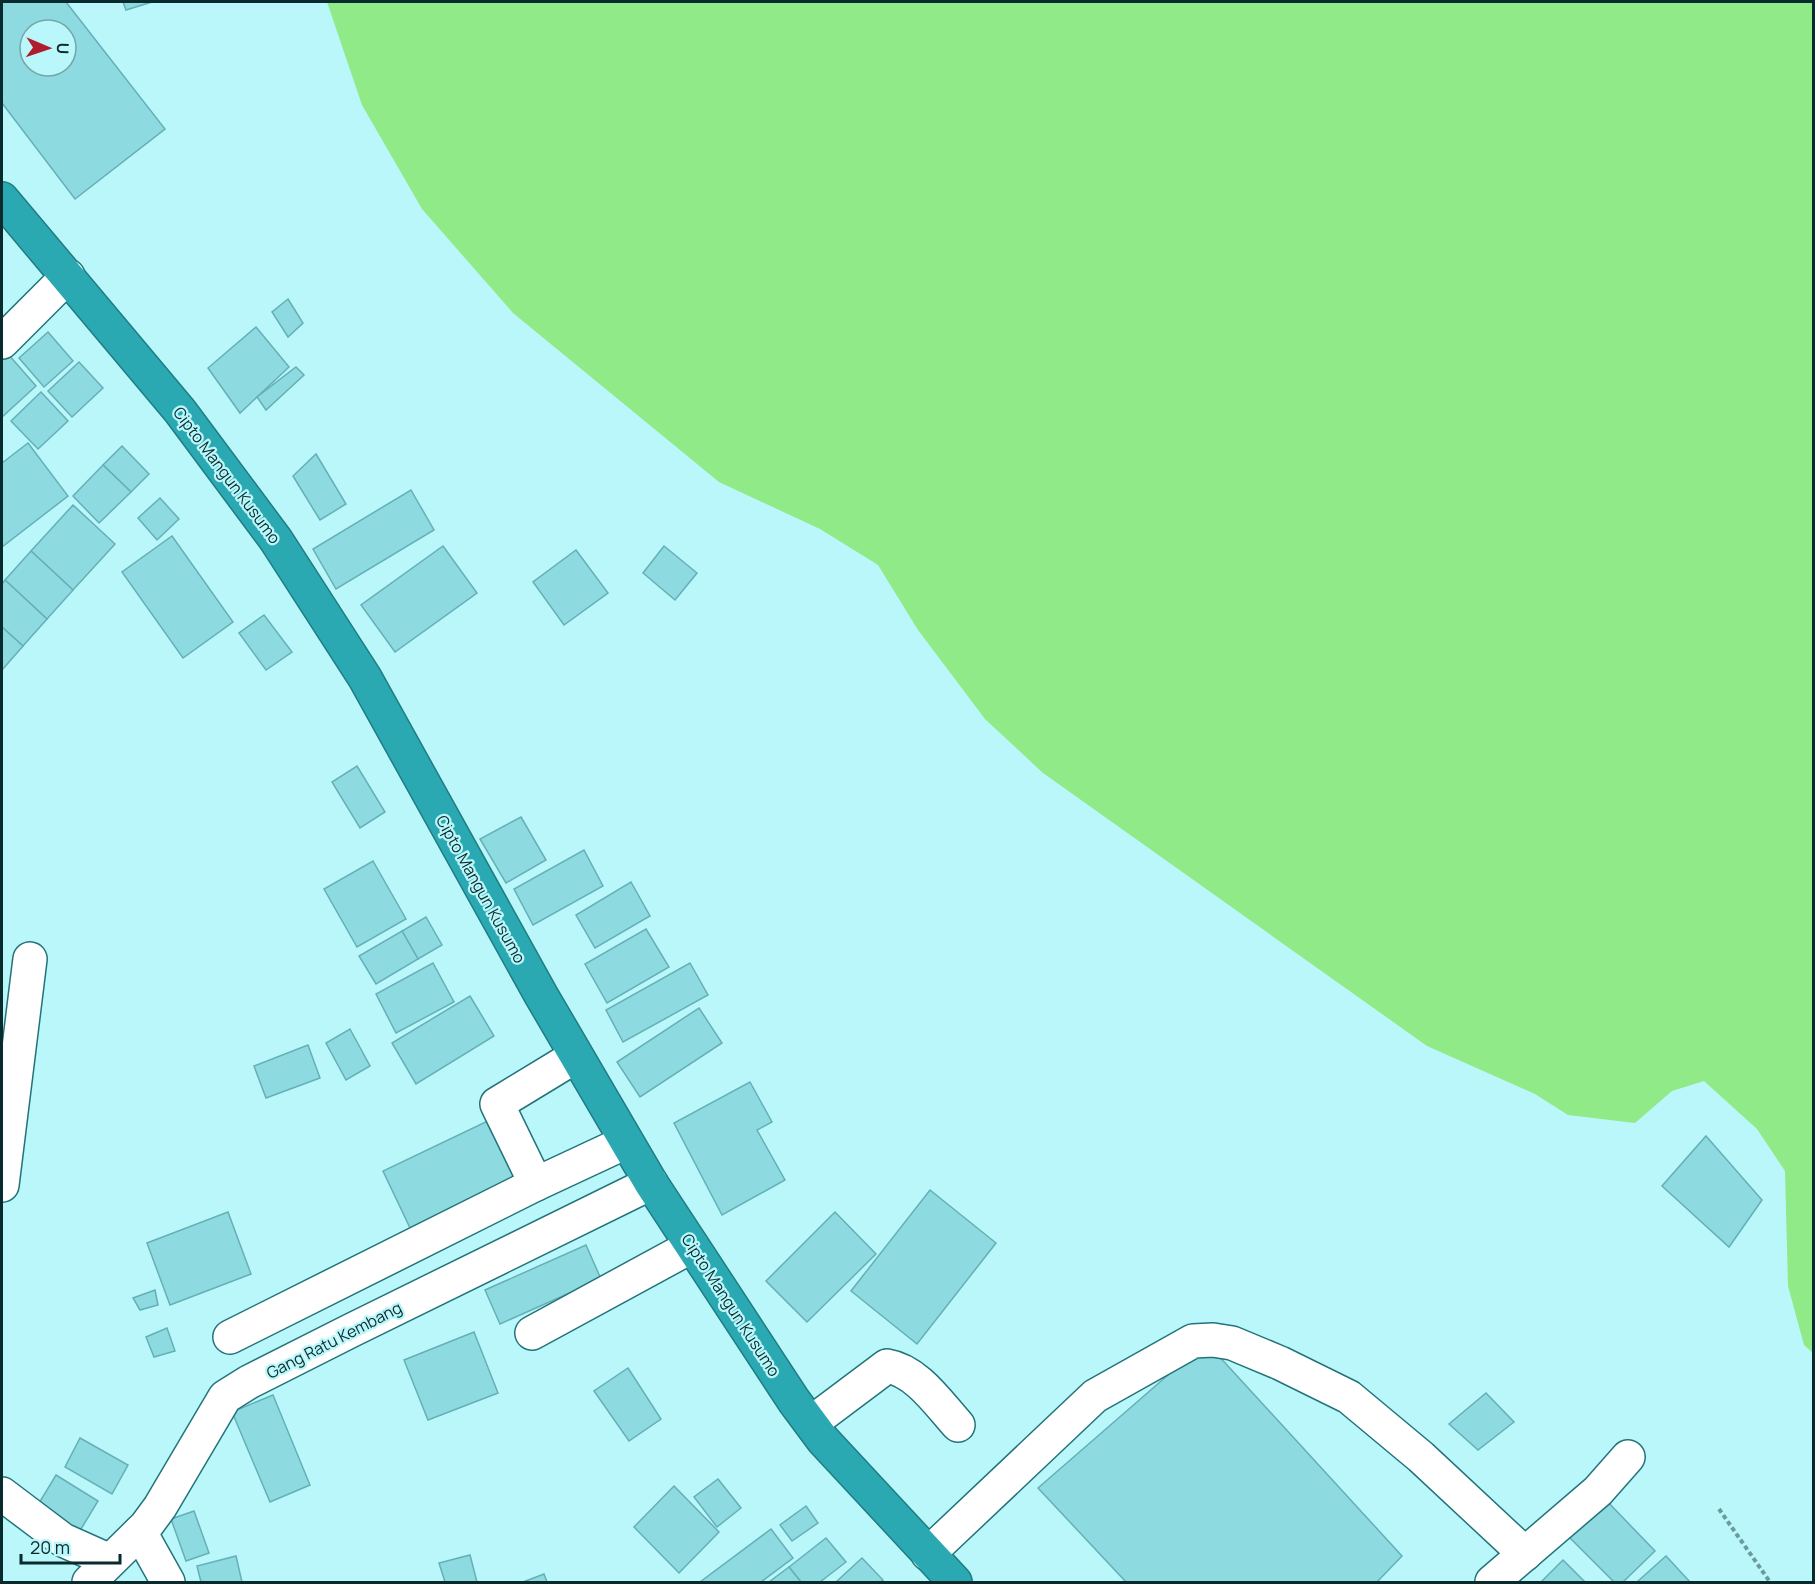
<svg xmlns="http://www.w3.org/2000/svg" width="1815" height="1584" viewBox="0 0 1815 1584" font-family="Manrope,sans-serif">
<rect width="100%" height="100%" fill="#baf7fb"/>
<polygon fill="#90ea87" points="327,2 1813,2 1813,1353 1804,1345 1788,1286 1785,1171 1757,1129 1704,1081 1672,1091 1635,1123 1568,1115 1535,1094 1427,1046 1043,773 985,719 918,630 878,565 820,529 719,482 513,313 422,209 362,105"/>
<g fill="#8ddae0" stroke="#64b0b6" stroke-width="1.5" fill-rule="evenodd">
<path d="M2 2H66L165 129 75 199 2 103ZM30 30H66V66H30Z"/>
<polygon points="123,2 152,2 126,10"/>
<polygon points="288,299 303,323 288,337 272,312"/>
<polygon points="256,327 289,367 240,413 208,368"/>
<polygon points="48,332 73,361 44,387 19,358"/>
<polygon points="8,354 36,386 2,417 2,360"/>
<polygon points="79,362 103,388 72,417 48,391"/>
<polygon points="296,367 304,375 266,410 257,397"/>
<polygon points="41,392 68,421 38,449 11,421"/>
<polygon points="28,443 68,496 2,547 2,463"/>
<polygon points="122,446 149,474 131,492 103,465"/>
<polygon points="316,454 346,504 320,520 293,476"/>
<polygon points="103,465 131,492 99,523 73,496"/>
<polygon points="411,490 434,530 336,589 313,549"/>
<polygon points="160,498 179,519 157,540 138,518"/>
<polygon points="73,505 115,544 73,590 31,551"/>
<polygon points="172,536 233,622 183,658 122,572"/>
<polygon points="443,546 477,593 395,652 361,605"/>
<polygon points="664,546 697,573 675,600 643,573"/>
<polygon points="576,550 608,593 564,625 533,582"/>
<polygon points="31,551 73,590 47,619 5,580"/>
<polygon points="5,580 47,619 23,646 2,627 2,584"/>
<polygon points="264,615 292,652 266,670 239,633"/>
<polygon points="2,627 23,646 2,670"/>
<polygon points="357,766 385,812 360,828 332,782"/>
<polygon points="521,817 546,860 506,883 480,839"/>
<polygon points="584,850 603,886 533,925 514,889"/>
<polygon points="373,861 406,919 357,947 324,889"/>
<polygon points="631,882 650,916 595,948 576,915"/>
<polygon points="426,917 442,945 418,959 402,931"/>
<polygon points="646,929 669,967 607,1003 585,964"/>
<polygon points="402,931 418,959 376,984 359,956"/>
<polygon points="433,963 454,1002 396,1033 376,994"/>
<polygon points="690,963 708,995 623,1042 606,1010"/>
<polygon points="470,996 494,1036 416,1084 392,1043"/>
<polygon points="699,1008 722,1043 640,1097 617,1062"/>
<polygon points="350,1029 370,1066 346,1080 326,1043"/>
<polygon points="308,1045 320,1078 266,1098 254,1066"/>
<polygon points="750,1082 772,1122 757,1130 785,1180 722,1215 674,1123"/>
<polygon points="494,1118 522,1178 411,1230 383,1171"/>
<polygon points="1706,1136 1762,1200 1729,1247 1662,1186"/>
<polygon points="930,1190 996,1243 917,1344 851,1291"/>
<polygon points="228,1212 251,1274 170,1305 147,1243"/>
<polygon points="835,1212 876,1254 807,1322 766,1281"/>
<polygon points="586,1245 601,1279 500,1324 485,1290"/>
<polygon points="155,1290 158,1305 140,1310 133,1298"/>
<polygon points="167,1328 175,1351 154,1357 146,1337"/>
<polygon points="474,1332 498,1393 428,1420 404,1360"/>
<polygon points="1206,1342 1402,1556 1377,1582 1126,1582 1038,1488"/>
<polygon points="628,1368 661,1419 629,1441 594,1391"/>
<polygon points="1486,1393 1514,1422 1478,1450 1449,1424"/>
<polygon points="273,1395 310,1485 270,1502 232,1412"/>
<polygon points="80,1438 128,1465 112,1494 65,1467"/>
<polygon points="56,1475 98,1501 75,1539 33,1513"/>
<polygon points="718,1479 741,1508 717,1527 694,1497"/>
<polygon points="674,1486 719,1532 679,1573 634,1527"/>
<polygon points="1603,1497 1655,1551 1623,1582 1614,1582 1566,1534"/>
<polygon points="806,1506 818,1523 792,1541 780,1525"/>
<polygon points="194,1511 209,1553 186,1561 171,1519"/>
<polygon points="771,1529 793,1558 761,1582 700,1582"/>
<polygon points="826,1538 846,1562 820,1582 801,1582 789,1567"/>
<polygon points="470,1555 477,1582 445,1582 439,1563"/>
<polygon points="236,1556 242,1582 201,1582 197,1566"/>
<polygon points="1666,1556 1690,1582 1637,1582"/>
<polygon points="862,1558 883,1580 880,1582 836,1582"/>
<polygon points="1563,1560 1585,1582 1541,1582"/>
<polygon points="789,1567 801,1582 769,1582"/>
<polygon points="544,1574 547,1582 523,1582"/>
</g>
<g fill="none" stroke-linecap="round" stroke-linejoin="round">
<defs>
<g id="minor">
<polyline points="2,342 68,276"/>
<polyline points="576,1056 497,1104 536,1184 626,1142"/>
<polyline points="2,1185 30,959"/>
<polyline points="532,1333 692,1246"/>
<polyline points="230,1337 536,1184"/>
<path d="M811 1423 887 1366C917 1371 938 1403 958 1425"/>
<polyline points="2,1494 63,1540 110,1561"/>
<polyline points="140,1532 168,1582"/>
<polyline points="928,1554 1095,1396 1193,1341 1213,1340 1232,1343 1280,1363 1349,1397 1421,1457 1525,1554"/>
<polyline points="89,1582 146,1526 160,1507 225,1397 249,1382 352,1330 651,1183"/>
<polyline points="1492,1582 1598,1491 1628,1457"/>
</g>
<polyline id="highway" points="2,199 180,411 276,540 365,678 541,995 651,1183 794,1401 823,1440 955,1582"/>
</defs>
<use href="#minor" stroke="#23747a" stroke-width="36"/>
<use href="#highway" stroke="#1f7d83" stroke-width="36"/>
<polyline stroke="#6a9b9e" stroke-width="4" stroke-dasharray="4.5 3" stroke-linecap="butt" points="1719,1509 1770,1582"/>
<use href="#minor" stroke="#fff" stroke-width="33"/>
<use href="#highway" stroke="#2ba9b2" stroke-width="33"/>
</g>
<g text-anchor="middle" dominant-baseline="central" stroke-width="4.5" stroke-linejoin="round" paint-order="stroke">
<g font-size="16" fill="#092b2d" stroke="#baf7fb">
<text transform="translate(227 475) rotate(53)">Cipto Mangun Kusumo</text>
<text transform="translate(481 889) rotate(61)">Cipto Mangun Kusumo</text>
<text transform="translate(731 1305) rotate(57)">Cipto Mangun Kusumo</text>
<text transform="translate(334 1340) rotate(-27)">Gang Ratu Kembang</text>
</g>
</g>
<rect width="1815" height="1584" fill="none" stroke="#092b2d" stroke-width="6"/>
<g transform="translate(48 48) rotate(92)"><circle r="28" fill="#baf7fb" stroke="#73a5a9" stroke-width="1.5"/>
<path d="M0-4.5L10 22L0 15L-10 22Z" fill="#af1c2c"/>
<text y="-9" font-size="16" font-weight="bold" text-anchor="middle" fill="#092b2d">U</text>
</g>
<path d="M21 1554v9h99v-9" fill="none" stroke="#092b2d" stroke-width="3"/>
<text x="30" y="1554" font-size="18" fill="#092b2d" stroke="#baf7fb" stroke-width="4.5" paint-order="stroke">20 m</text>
</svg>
